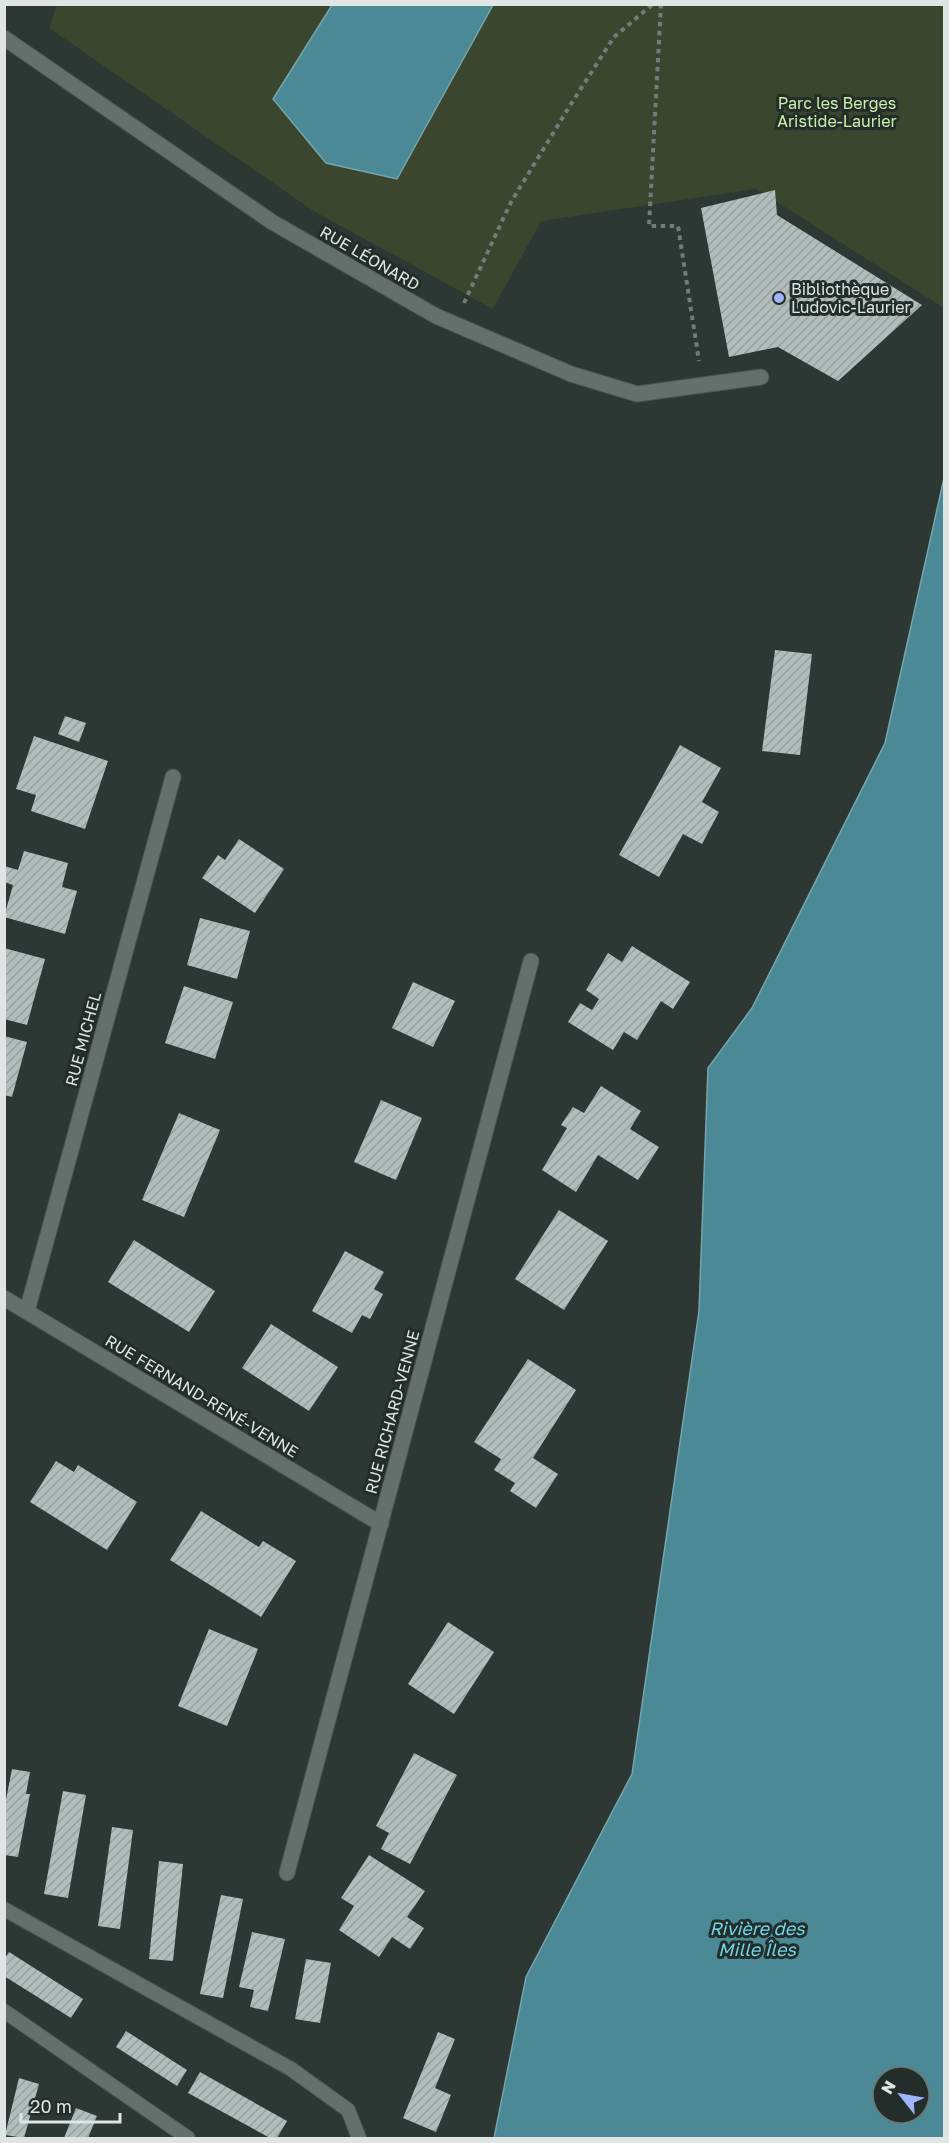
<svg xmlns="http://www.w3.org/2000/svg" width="949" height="2143" viewBox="0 0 949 2143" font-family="'Golos Text',sans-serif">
<defs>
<pattern id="building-hatch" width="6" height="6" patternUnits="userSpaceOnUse" patternTransform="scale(1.5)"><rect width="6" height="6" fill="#b0bdbc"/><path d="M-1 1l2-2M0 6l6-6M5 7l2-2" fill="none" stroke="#959f9e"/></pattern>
</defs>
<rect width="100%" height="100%" fill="#2d3733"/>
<polygon fill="#3a462e" points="57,5 332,5 273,99 397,179 493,5 944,5 944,308 756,189 541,221 493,309 315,212 49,28"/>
<g fill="#4a8995" stroke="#76a5ac" stroke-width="1.5" fill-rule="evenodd">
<polygon points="332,5 493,5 397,179 326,163 273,99"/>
<path d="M944 478V2138H494L526 1977 632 1774 699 1311 708 1068 752 1008 885 743ZM883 2077H919V2113H883Z"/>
</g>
<g fill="url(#building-hatch)">
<polygon points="775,190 777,215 922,305 838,381 778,347 729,357 701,208"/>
<polygon points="775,650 812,654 800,755 762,751"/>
<polygon points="65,716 86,723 79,742 58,734"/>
<polygon points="34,736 108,761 85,829 31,811 36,795 16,789"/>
<polygon points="680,745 721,768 702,802 719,812 702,844 683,834 659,877 619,855"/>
<polygon points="239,839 284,869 255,913 202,878 218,855 225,860"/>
<polygon points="24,851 68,863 62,887 77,891 65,934 4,917 13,885 4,882 4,866 18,870"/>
<polygon points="200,918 250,931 237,979 187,965"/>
<polygon points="632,946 690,982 673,1009 661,1001 637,1040 624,1032 613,1050 568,1022 580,1003 592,1010 599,999 586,990 608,953 622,962"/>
<polygon points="4,948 45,959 27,1025 4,1019"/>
<polygon points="413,982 455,1001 433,1047 392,1028"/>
<polygon points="184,986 233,1002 215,1059 165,1043"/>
<polygon points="4,1036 27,1042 12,1097 4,1095"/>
<polygon points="601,1086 641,1111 630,1129 659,1147 638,1180 598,1155 576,1192 542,1170 567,1128 561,1125 573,1107 584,1113"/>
<polygon points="381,1100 422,1118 396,1180 354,1162"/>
<polygon points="179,1113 220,1130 184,1217 142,1200"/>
<polygon points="559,1210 608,1241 564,1310 515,1279"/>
<polygon points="134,1240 215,1291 189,1332 108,1282"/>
<polygon points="345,1251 384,1272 374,1289 383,1294 370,1319 362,1315 352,1333 312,1311"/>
<polygon points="271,1324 338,1367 309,1411 242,1368"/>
<polygon points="528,1359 576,1390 533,1458 558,1474 536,1508 510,1491 515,1483 494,1470 501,1459 474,1442"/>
<polygon points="56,1461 74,1472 78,1465 137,1502 107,1550 30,1502"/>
<polygon points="201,1511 259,1547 263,1541 296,1561 261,1617 170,1560"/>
<polygon points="448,1622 494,1652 454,1714 408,1684"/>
<polygon points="209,1629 258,1649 227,1726 178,1706"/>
<polygon points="414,1753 457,1775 410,1864 381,1849 389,1833 376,1826"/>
<polygon points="12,1769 30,1772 26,1794 30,1794 18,1857 4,1855 4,1810"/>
<polygon points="63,1791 86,1795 68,1898 44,1894"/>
<polygon points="112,1827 133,1830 120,1929 98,1926"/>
<polygon points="369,1855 425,1891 407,1917 424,1928 410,1949 392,1937 379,1957 339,1930 354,1906 341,1898"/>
<polygon points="159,1861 183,1864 173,1961 149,1959"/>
<polygon points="221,1895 243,1899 223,1998 200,1994"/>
<polygon points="252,1932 285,1939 268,2011 250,2007 254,1990 239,1987"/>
<polygon points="9,1952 83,1999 71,2018 4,1976 4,1959"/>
<polygon points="306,1959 331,1963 320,2023 295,2019"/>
<polygon points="126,2031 187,2070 177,2086 116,2047"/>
<polygon points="438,2032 455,2039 435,2088 451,2095 436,2132 403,2118"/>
<polygon points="200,2072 287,2121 277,2138 270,2138 188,2093"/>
<polygon points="19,2078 39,2084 24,2138 5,2135"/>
<polygon points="76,2108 97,2116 88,2138 64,2138"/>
</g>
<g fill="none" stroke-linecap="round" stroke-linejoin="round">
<defs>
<g id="lane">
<polyline points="4,1909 291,2069 348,2110 359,2138"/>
<polyline points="4,2011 188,2138"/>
</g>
<g id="street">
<polyline points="4,38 272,222 436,316 571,374 637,394 761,377"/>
<polyline points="4,1298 381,1524"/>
<polyline points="27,1311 173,777"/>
<polyline points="287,1873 531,961"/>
</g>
</defs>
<use href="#lane" stroke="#49524f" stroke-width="16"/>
<use href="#street" stroke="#49524f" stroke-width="17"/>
<g stroke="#747c79" stroke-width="4" stroke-dasharray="4.5 4.5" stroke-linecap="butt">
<polyline points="661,4 649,226 678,226 699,361"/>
<polyline points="464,303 511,202 571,104 614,37 653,4"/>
</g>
<use href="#lane" stroke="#65706c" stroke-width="14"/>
<use href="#street" stroke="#65706c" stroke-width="15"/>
</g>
<circle fill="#a0b3fd" stroke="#232d29" stroke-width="2" cx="779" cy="298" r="6"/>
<g text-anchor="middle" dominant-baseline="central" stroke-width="6" stroke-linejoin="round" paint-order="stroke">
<g font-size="16" fill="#ccefab" stroke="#232d29">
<text x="837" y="103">Parc les Berges<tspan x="837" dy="18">Aristide-Laurier</tspan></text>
</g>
<g font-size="16" fill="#dee5e2" stroke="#232d29">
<text transform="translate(370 258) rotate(30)">RUE LÉONARD</text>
<text transform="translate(83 1039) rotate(-75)">RUE MICHEL</text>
<text transform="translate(202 1396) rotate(31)">RUE FERNAND-RENÉ-VENNE</text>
<text transform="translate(392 1412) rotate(-75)">RUE RICHARD-VENNE</text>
</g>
<g font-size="16" fill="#dee5e2" stroke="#232d29" text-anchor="start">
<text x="791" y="289">Bibliothèque<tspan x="791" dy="18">Ludovic-Laurier</tspan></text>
</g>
<g font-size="18" font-style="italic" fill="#71d4e8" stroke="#232d29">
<text x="757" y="1928">Rivière des<tspan x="757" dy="21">Mille Îles</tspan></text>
</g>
</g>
<rect width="949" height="2143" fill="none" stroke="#dee5e2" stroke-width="12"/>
<g transform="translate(901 2095) rotate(301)"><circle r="28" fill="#232d29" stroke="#6e7773" stroke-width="1.5"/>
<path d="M0-4.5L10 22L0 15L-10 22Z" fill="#a0b3fd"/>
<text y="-9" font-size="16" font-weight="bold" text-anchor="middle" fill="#dee5e2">N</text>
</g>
<path d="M21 2113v9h99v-9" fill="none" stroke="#dee5e2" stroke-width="3"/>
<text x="30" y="2113" font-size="18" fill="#dee5e2" stroke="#232d29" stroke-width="4.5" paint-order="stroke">20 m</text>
</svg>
